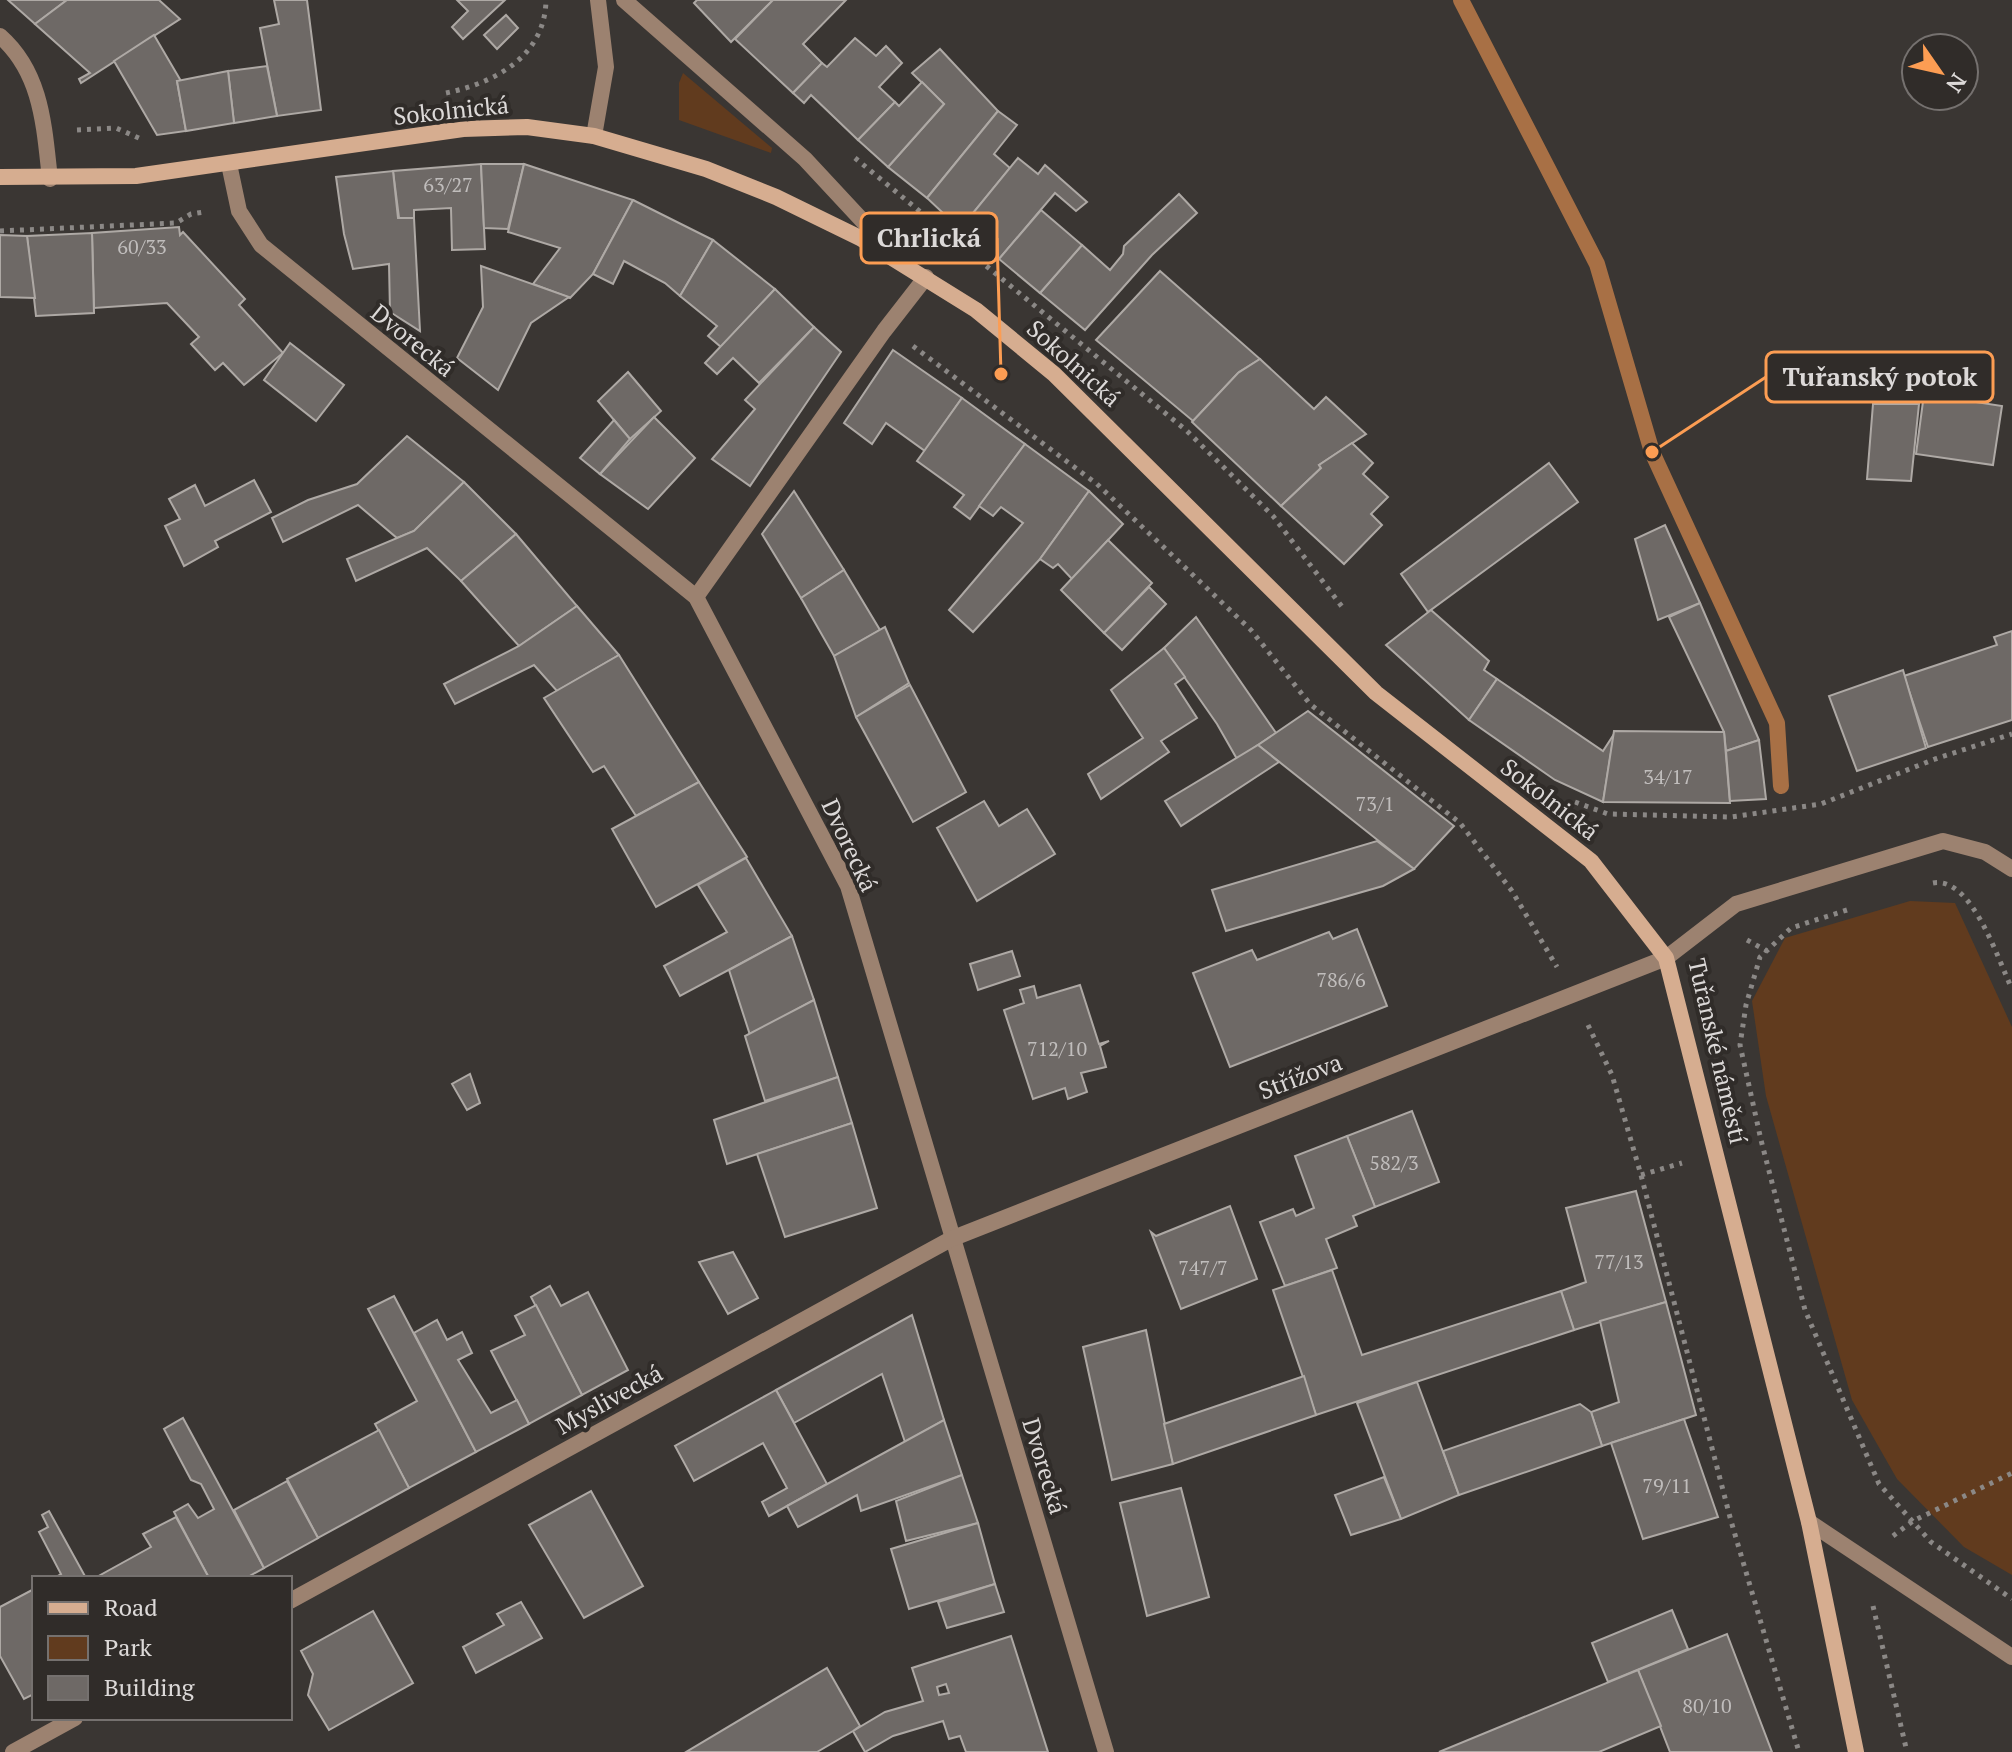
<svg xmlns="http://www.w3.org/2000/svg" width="2012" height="1752" viewBox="0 0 2012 1752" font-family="'PT Serif',serif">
<rect width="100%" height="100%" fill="#3a3633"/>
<g fill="#613b1e">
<polygon points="683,73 772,148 771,153 679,120 679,83"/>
<polygon points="1910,901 1955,903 2012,1027 2012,1575 1964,1547 1897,1479 1852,1400 1766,1096 1752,1001 1785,938"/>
</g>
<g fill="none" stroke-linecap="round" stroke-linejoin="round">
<polyline stroke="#a87045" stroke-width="16" points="1461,0 1597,264 1652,452 1777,723 1781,786"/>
</g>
<g fill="#6e6966" stroke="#aea9a5" stroke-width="2" fill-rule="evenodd">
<polygon points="8,0 67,0 35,24"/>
<polygon points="67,0 159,0 180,19 81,83 79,79 90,73 35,24"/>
<polygon points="274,0 307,0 321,110 277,116 260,28 279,24"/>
<polygon points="457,0 505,0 463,39 452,27 468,11"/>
<polygon points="697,0 773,0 731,42 694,3"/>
<polygon points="773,0 846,0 803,44 822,63 793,93 735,39"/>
<polygon points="506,15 518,28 497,49 484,35"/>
<polygon points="154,35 181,81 177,81 186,131 157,135 114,61"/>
<polygon points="855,38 876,56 886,46 902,63 879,87 895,102 858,140 811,95 804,103 793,93 822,63 827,67"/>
<polygon points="940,49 998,111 927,198 888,167 944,104 912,73"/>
<polygon points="267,66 277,116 234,123 228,71"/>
<polygon points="228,71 234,123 186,131 177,81"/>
<polygon points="922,82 944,104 888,167 858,140 895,102 899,106"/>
<polygon points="998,111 1017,125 994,154 1010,168 960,229 927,198"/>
<polygon points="1018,158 1038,174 1045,165 1087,202 1076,211 1055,193 999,259 960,229"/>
<polygon points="481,164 485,249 452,250 451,208 414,210 414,218 399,218 393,171"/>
<polygon points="481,164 524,164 508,229 484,228"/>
<polygon points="524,164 633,200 593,274 570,298 533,284 560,248 508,232"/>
<polygon points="393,171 398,218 414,218 420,331 390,312 389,264 353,269 344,234 336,177"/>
<polygon points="1179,194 1197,213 1152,255 1085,330 1040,293 1082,245 1110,270 1123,254 1124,246"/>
<polygon points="633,200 713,240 680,296 665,283 624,261 613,284 593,274"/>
<polygon points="1041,210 1082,245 1040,293 999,259"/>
<polygon points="179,227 180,235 183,232 245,299 239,305 283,353 244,385 223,363 215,370 191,344 199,337 167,303 94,308 92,233"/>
<polygon points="92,233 94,313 36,316 27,236"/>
<polygon points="0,235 27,236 35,298 0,297"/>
<polygon points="713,240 775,289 721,347 708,336 717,326 680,296"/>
<polygon points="481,266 569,297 531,323 498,390 457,358 483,307"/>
<polygon points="1160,271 1260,359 1239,372 1193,421 1096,340"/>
<polygon points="775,289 814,327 759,383 733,358 717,374 705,363"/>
<polygon points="814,327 841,352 750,486 712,459 755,409 745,400"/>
<polygon points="290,343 344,385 316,421 264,380"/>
<polygon points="893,350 962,398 925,451 886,423 872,444 844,423"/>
<polygon points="1260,359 1314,409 1326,397 1366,434 1319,465 1321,468 1281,506 1192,422 1238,373"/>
<polygon points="628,372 661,411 630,439 598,401"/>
<polygon points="1924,394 2002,406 1993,465 1916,454"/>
<polygon points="962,398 1025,444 970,519 954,507 964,495 917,461"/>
<polygon points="1873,404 1919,404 1911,481 1867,479"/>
<polygon points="654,417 695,458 648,509 600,474"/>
<polygon points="614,420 630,439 600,474 580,458"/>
<polygon points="407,436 464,482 414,531 397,538 358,505 283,542 272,518 308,500 357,484"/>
<polygon points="1352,443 1373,463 1363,474 1388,497 1371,514 1382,525 1344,564 1281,506 1321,468 1319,465"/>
<polygon points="1025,444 1089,491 1040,559 973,632 949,610 1023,523 1001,507 993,516 979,506"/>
<polygon points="1549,463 1578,502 1428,612 1401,574"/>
<polygon points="254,480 271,512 215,541 218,547 184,566 165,526 180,519 169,499 195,485 205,506"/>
<polygon points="464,482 516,534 461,581 427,548 356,581 347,559 414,531"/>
<polygon points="794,491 844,570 801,598 762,534"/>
<polygon points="1089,491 1123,524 1072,579 1058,564 1053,568 1040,559"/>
<polygon points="1665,525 1700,603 1658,620 1635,539"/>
<polygon points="516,534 577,606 519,646 461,581"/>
<polygon points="1108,540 1152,583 1104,633 1061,590"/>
<polygon points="844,570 880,630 834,656 801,598"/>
<polygon points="1149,587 1166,604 1122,650 1104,633"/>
<polygon points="1700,603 1759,740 1726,751 1724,732 1669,617"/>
<polygon points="577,606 619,655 557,691 534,665 455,704 444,684 519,646"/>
<polygon points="1431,610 1489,661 1484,670 1497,679 1469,720 1386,645"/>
<polygon points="1196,617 1276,733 1237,759 1217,724 1164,648"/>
<polygon points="885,627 909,683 856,717 834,656"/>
<polygon points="2012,631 2012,720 1928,747 1904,676 1997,645 1994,637"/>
<polygon points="1164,648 1185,677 1175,684 1197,718 1161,741 1169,752 1101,799 1088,774 1143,738 1111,690"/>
<polygon points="619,655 699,782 636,816 604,766 593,772 544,698"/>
<polygon points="1903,670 1926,748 1857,771 1829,696"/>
<polygon points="1497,679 1603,751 1614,734 1603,802 1555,780 1469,720"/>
<polygon points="910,685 966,792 913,822 856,717"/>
<polygon points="1308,711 1454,826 1414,869 1258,745"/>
<polygon points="1614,731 1724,732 1730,803 1603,802"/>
<polygon points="1759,740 1766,799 1730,801 1726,751"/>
<polygon points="1258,745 1279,762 1181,826 1165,801"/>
<polygon points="699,782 747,857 656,907 612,829"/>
<polygon points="984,801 999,826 1027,809 1055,854 977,901 937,828"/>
<polygon points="1377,841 1414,869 1383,886 1226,931 1212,890"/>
<polygon points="746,858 792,936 680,996 664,966 727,932 698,885"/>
<polygon points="1357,929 1387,1006 1230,1067 1193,973 1252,950 1257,960 1329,932 1333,939"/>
<polygon points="792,936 814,1000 750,1035 729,970"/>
<polygon points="1012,951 1020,976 978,990 970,964"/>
<polygon points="1080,985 1099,1044 1109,1041 1100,1046 1106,1067 1081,1073 1087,1092 1068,1099 1065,1088 1033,1099 1004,1010 1024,1003 1020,990 1034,986 1037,998"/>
<polygon points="814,1000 838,1077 765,1101 745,1036"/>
<polygon points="470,1074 480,1103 467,1110 452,1084"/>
<polygon points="838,1077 852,1123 727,1164 714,1120"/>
<polygon points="1412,1111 1439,1182 1375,1207 1347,1136"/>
<polygon points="852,1123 877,1208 785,1237 757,1154"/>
<polygon points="1347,1136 1375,1207 1353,1216 1357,1226 1326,1239 1337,1268 1285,1286 1260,1222 1293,1209 1296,1216 1314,1208 1295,1156"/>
<polygon points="1636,1191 1666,1302 1574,1330 1561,1291 1586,1282 1566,1208"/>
<polygon points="1230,1206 1257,1279 1181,1309 1151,1232 1156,1236"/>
<polygon points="733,1252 758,1298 728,1314 699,1262"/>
<polygon points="1332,1270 1362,1355 1561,1291 1574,1330 1316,1415 1273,1290"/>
<polygon points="550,1286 561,1306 588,1292 628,1370 582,1395 531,1297"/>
<polygon points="394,1296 476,1452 409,1488 375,1424 417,1401 368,1309"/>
<polygon points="1666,1302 1696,1415 1602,1446 1591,1412 1619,1402 1600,1321"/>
<polygon points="536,1305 582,1395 529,1424 491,1351 525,1335 515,1316"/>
<polygon points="912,1315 944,1420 905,1442 882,1374 794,1423 776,1390"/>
<polygon points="437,1320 447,1340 462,1332 472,1353 458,1360 491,1413 517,1400 529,1424 476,1452 414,1333"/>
<polygon points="1146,1330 1173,1464 1112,1480 1083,1347"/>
<polygon points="1304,1376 1316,1415 1173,1464 1164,1424"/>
<polygon points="1417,1382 1459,1495 1401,1519 1357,1403"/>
<polygon points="776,1390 827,1484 769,1516 762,1502 787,1488 763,1443 694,1481 675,1446"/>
<polygon points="1580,1404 1591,1412 1602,1446 1459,1495 1443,1451"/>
<polygon points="183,1418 264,1568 246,1578 209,1578 174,1512 188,1504 198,1518 214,1509 201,1484 191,1480 164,1429"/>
<polygon points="1684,1419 1718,1517 1643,1539 1611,1443"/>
<polygon points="944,1420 962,1475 861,1511 857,1495 798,1527 787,1506"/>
<polygon points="379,1430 409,1488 318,1538 287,1479"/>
<polygon points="962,1475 978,1523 906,1541 896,1501"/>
<polygon points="1384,1477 1401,1519 1351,1535 1335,1495"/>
<polygon points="287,1481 318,1538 264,1568 234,1510"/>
<polygon points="1181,1488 1209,1597 1147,1616 1120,1503"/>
<polygon points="591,1491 643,1586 584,1618 529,1525"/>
<polygon points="49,1511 86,1578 54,1578 61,1574 39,1532 48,1527 42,1515"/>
<polygon points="176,1517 209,1578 95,1578 151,1547 143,1534"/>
<polygon points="978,1523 995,1584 909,1609 891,1549"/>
<polygon points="995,1584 1004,1612 947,1628 938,1602"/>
<polygon points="34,1589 34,1694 24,1699 0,1656 0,1607"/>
<polygon points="521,1602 542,1638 476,1673 463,1647 504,1625 497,1614"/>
<polygon points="1672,1610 1688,1649 1608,1682 1592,1643"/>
<polygon points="373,1611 413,1683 329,1730 308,1695 313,1674 301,1651"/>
<polygon points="1727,1634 1772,1752 1670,1752 1638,1670"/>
<path d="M1011 1636 1048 1752H966L960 1736 949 1739 943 1721 893 1736 865 1752 853 1731 885 1712 923 1701 912 1668ZM946 1684 949 1693 939 1695 937 1687Z"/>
<polygon points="827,1668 860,1726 853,1731 817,1752 686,1752"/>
<polygon points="1638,1670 1661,1726 1599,1752 1439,1752"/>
</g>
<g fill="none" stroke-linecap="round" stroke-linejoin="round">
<g stroke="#8b8886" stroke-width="5" stroke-dasharray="4 6" stroke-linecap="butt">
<path d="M446 93C494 83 545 57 546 0"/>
<polyline points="77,130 116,128 141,139"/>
<polyline points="855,158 1187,431 1273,516 1343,608"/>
<polyline points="0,231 176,223 191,214 204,212"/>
<polyline points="913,346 1097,484 1251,630 1310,704 1460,823 1512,891 1557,967"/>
<polyline points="1575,802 1608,814 1731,817 1821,804 1935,759 2012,734"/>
<path d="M1933 883C1972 876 1998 960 2012 989"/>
<polyline points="1847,910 1791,928 1760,957 1746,1005 1740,1045 1761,1140 1805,1310 1879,1484 1931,1542 2012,1599"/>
<polyline points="1747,940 1767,951"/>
<polyline points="1588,1025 1612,1075 1641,1175 1731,1521 1799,1752"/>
<polyline points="1641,1175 1682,1163"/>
<polyline points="1893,1536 1913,1521 2012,1473"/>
<polyline points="1873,1606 1907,1752"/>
</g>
<polyline stroke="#9c8270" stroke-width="16" points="696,597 884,331 926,277"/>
<g stroke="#9c8270" stroke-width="16">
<path d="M0 36C42 73 44 126 50 179"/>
<polyline points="229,164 239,211 261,245 696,597 848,886 1106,1752"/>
<polyline points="1809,1522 2012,1657"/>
<polyline points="290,1601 951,1239 1666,958 1736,904 1943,841 1985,852 2012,869"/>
<polyline points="13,1752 75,1718"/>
</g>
<g stroke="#9c8270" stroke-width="16">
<polyline points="624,0 805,159 898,259"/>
<polyline points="594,136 606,67 598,0"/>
</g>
<polyline stroke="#d6ad90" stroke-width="16" points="0,177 136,176 463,129 527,127 594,136 706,169 776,197 860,238 976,310 1054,374 1376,693 1591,861 1666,958 1809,1522 1856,1752"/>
</g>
<g text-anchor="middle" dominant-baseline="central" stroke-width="8" stroke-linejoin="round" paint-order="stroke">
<g font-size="20" fill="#c0bdbc">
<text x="448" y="184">63/27</text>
<text x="142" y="246">60/33</text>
<text x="1668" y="776">34/17</text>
<text x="1375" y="803">73/1</text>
<text x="1341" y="979">786/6</text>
<text x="1057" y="1048">712/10</text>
<text x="1394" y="1162">582/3</text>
<text x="1619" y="1261">77/13</text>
<text x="1203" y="1267">747/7</text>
<text x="1667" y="1485">79/11</text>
<text x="1707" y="1705">80/10</text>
</g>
<g font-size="24" fill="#dcd9d8" stroke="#302c29">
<text transform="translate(451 110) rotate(-6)">Sokolnická</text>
<text transform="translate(413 340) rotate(39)">Dvorecká</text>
<text transform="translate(1074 363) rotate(42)">Sokolnická</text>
<text transform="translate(1550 799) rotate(38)">Sokolnická</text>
<text transform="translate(850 845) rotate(65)">Dvorecká</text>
<text transform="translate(1718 1051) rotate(77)">Tuřanské náměstí</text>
<text transform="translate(1300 1076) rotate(-21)">Střížova</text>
<text transform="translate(609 1399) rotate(-29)">Myslivecká</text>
<text transform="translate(1045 1466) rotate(73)">Dvorecká</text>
</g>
</g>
<path fill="none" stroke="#fc9d53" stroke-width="3" d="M1001 374L997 238M1652 452L1766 377"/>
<g fill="#fc9d53" stroke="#302c29" stroke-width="3">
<circle cx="1001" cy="374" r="8"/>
<circle cx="1652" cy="452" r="8"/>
</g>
<g fill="#302c29" stroke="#fc9d53" stroke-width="3">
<rect x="861" y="213" width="136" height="50" rx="8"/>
<rect x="1766" y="352" width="227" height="50" rx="8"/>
</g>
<g font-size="26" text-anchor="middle" font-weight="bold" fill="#dcd9d8">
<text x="929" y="247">Chrlická</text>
<text x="1880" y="386">Tuřanský potok</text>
</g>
<rect x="32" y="1576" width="260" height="144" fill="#302c29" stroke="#75716f" stroke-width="2"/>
<rect x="48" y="1602" width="40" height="12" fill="#d6ad90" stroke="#75716f" stroke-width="2"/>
<text x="104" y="1616" font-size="24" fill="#dcd9d8">Road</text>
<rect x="48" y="1636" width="40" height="24" fill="#613b1e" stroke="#75716f" stroke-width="2"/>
<text x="104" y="1656" font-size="24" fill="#dcd9d8">Park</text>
<rect x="48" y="1676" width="40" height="24" fill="#6e6966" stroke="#75716f" stroke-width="2"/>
<text x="104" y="1696" font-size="24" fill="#dcd9d8">Building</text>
<g transform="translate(1940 72) rotate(124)"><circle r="38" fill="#302c29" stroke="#75716f" stroke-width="2"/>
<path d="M0-6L14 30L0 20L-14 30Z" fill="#fc9d53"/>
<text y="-12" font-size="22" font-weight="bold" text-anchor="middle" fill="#dcd9d8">N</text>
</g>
</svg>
